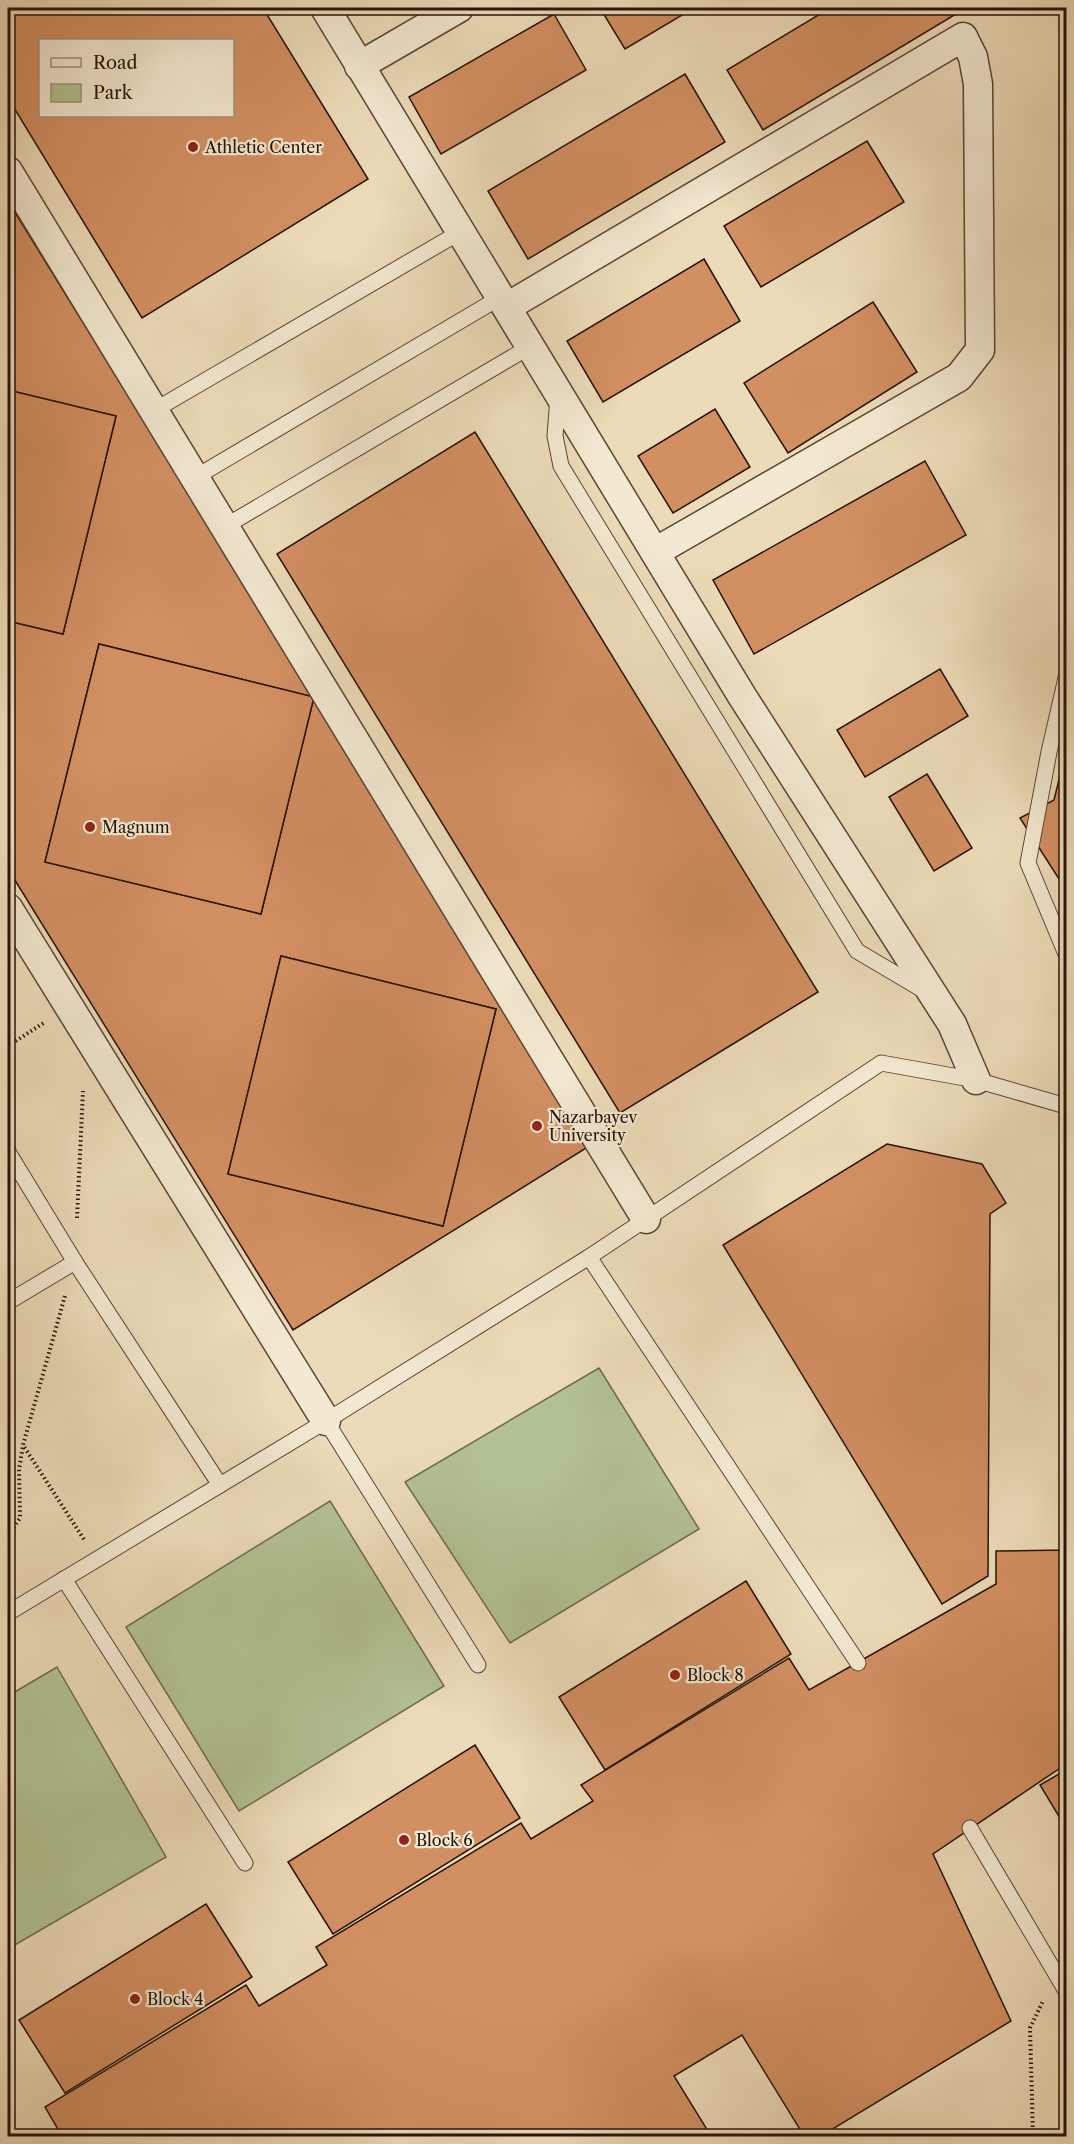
<svg xmlns="http://www.w3.org/2000/svg" width="1074" height="2144" viewBox="0 0 1074 2144" font-family="'Libre Caslon Text',serif">
<rect width="100%" height="100%" fill="#ecdbb8"/>
<filter id="stains"><feTurbulence type="fractalNoise" baseFrequency=".00333" numOctaves="4"/><feColorMatrix values="0 0 0 0 .2 0 0 0 0 .09 0 0 0 0 .02 0 0 0 .5 -.17"/></filter>
<radialGradient id="worn" r=".72"><stop offset=".6" stop-color="#630" stop-opacity="0"/><stop offset="1" stop-color="#630" stop-opacity=".3"/></radialGradient>
<g fill="#b2c193" stroke="#6c6a4e" stroke-width="1.5">
<polygon points="599,1368 699,1529 510,1643 405,1482"/>
<polygon points="330,1501 444,1686 239,1811 126,1627"/>
<polygon points="57,1667 166,1857 8,1949 8,1696"/>
</g>
<g fill="#d28f62" stroke="#26130a" stroke-width="1.5" fill-rule="evenodd">
<path d="M8 8H263L368 179 142 318 8 98ZM40 40H232V116H40Z"/>
<polygon points="600,8 694,8 625,49"/>
<polygon points="830,8 959,8 961,11 763,130 727,70"/>
<polygon points="554,14 586,70 441,154 409,97"/>
<polygon points="685,74 725,142 528,259 488,191"/>
<polygon points="867,141 904,202 761,287 724,226"/>
<path d="M8 201 591 1145 293 1330 8 869V621L63 634 116 416 8 390ZM99 644 314 697 261 914 45 862ZM281 956 496 1009 443 1226 228 1174Z"/>
<polygon points="704,259 740,321 603,402 567,341"/>
<polygon points="873,302 917,372 788,453 744,383"/>
<polygon points="8,390 116,416 63,634 8,621"/>
<polygon points="715,409 750,467 673,513 638,456"/>
<polygon points="475,432 818,992 620,1113 277,554"/>
<polygon points="925,461 966,535 754,654 713,580"/>
<polygon points="99,644 314,697 261,914 45,862"/>
<polygon points="940,669 968,716 865,777 837,730"/>
<polygon points="1066,751 1066,890 1020,818 1054,800"/>
<polygon points="927,774 972,848 934,871 889,797"/>
<polygon points="281,956 496,1009 443,1226 228,1174"/>
<polygon points="887,1144 982,1164 1006,1203 990,1214 988,1576 942,1604 723,1245"/>
<polygon points="1066,1550 1066,1764 933,1854 1011,2021 821,2136 804,2136 742,2035 674,2076 711,2136 50,2136 59,2131 45,2107 246,1985 259,2006 327,1965 316,1947 521,1823 531,1839 593,1801 581,1785 789,1658 809,1690 996,1584 996,1551"/>
<polygon points="746,1581 791,1654 605,1770 559,1697"/>
<polygon points="475,1745 520,1818 333,1934 288,1862"/>
<polygon points="1066,1770 1066,1828 1040,1785"/>
<polygon points="206,1904 252,1977 65,2093 19,2020"/>
</g>
<g fill="none" stroke-linecap="round" stroke-linejoin="round">
<defs>
<g id="lane">
<polyline points="558,397 555,436 561,466 857,951 923,990"/>
<polyline points="153,411 462,231"/>
<polyline points="194,478 501,297"/>
<polyline points="224,527 531,346"/>
<polyline points="1066,678 1049,752 1028,863 1066,954"/>
<polyline points="8,1152 75,1262 220,1485"/>
<polyline points="589,1257 881,1063 976,1080 1066,1106"/>
<polyline points="8,1302 75,1262"/>
<polyline points="326,1421 478,1665"/>
<polyline points="64,1579 245,1863"/>
<polyline points="8,1613 326,1421 589,1257 858,1663"/>
<polyline points="970,1828 1066,1991"/>
</g>
<g id="street">
<polyline points="325,8 742,696 952,1024 976,1080"/>
<polyline points="359,66 459,8"/>
<polyline points="8,171 646,1219"/>
<polyline points="507,307 963,37 973,57 978,84 980,350 959,377 655,552"/>
<polyline points="8,908 326,1421"/>
</g>
</defs>
<use href="#lane" stroke="#584536" stroke-width="17"/>
<use href="#street" stroke="#584536" stroke-width="31"/>
<g stroke="#26130a" stroke-width="4" stroke-dasharray="1.5 3" stroke-linecap="butt">
<polyline points="8,1046 45,1022"/>
<polyline points="77,1218 83,1091"/>
<polyline points="65,1296 23,1445 85,1541"/>
<polyline points="8,1535 20,1518 19,1469 23,1446"/>
<polyline points="1033,2136 1030,2028 1043,2001"/>
</g>
<use href="#lane" stroke="#f3e8d1" stroke-width="15"/>
<use href="#street" stroke="#f3e8d1" stroke-width="28"/>
</g>
<g fill="#8f2418" stroke="#f3e8d1" stroke-width="2">
<circle cx="193" cy="147" r="6"/>
<circle cx="90" cy="827" r="6"/>
<circle cx="537" cy="1126" r="6"/>
<circle cx="675" cy="1675" r="6"/>
<circle cx="404" cy="1840" r="6"/>
<circle cx="135" cy="1999" r="6"/>
</g>
<g text-anchor="middle" dominant-baseline="central" stroke-width="4.5" stroke-linejoin="round" paint-order="stroke">
<g font-size="16" fill="#26130a" stroke="#f3e8d1" text-anchor="start">
<text x="205" y="147">Athletic Center</text>
<text x="102" y="827">Magnum</text>
<text x="549" y="1117">Nazarbayev<tspan x="549" dy="18">University</tspan></text>
<text x="687" y="1675">Block 8</text>
<text x="416" y="1840">Block 6</text>
<text x="147" y="1999">Block 4</text>
</g>
</g>
<rect width="1074" height="2144" fill="none" stroke="#ecdbb8" stroke-width="30"/>
<rect x="9" y="9" width="1056" height="2126" fill="none" stroke="#26130a" stroke-width="3"/>
<rect x="15" y="15" width="1044" height="2114" fill="none" stroke="#26130a" stroke-width="1.5"/>
<rect x="39" y="39" width="195" height="78" fill="#f3e8d1" stroke="#a19381" stroke-width="1.5"/>
<rect x="51" y="58" width="30" height="9" fill="#f3e8d1" stroke="#a19381" stroke-width="1.5"/>
<text x="93" y="69" font-size="18" fill="#26130a">Road</text>
<rect x="51" y="84" width="30" height="18" fill="#b2c193" stroke="#a19381" stroke-width="1.5"/>
<text x="93" y="99" font-size="18" fill="#26130a">Park</text>
<rect width="100%" height="100%" filter="url(#stains)"/>
<rect width="100%" height="100%" fill="url(#worn)"/>
</svg>
